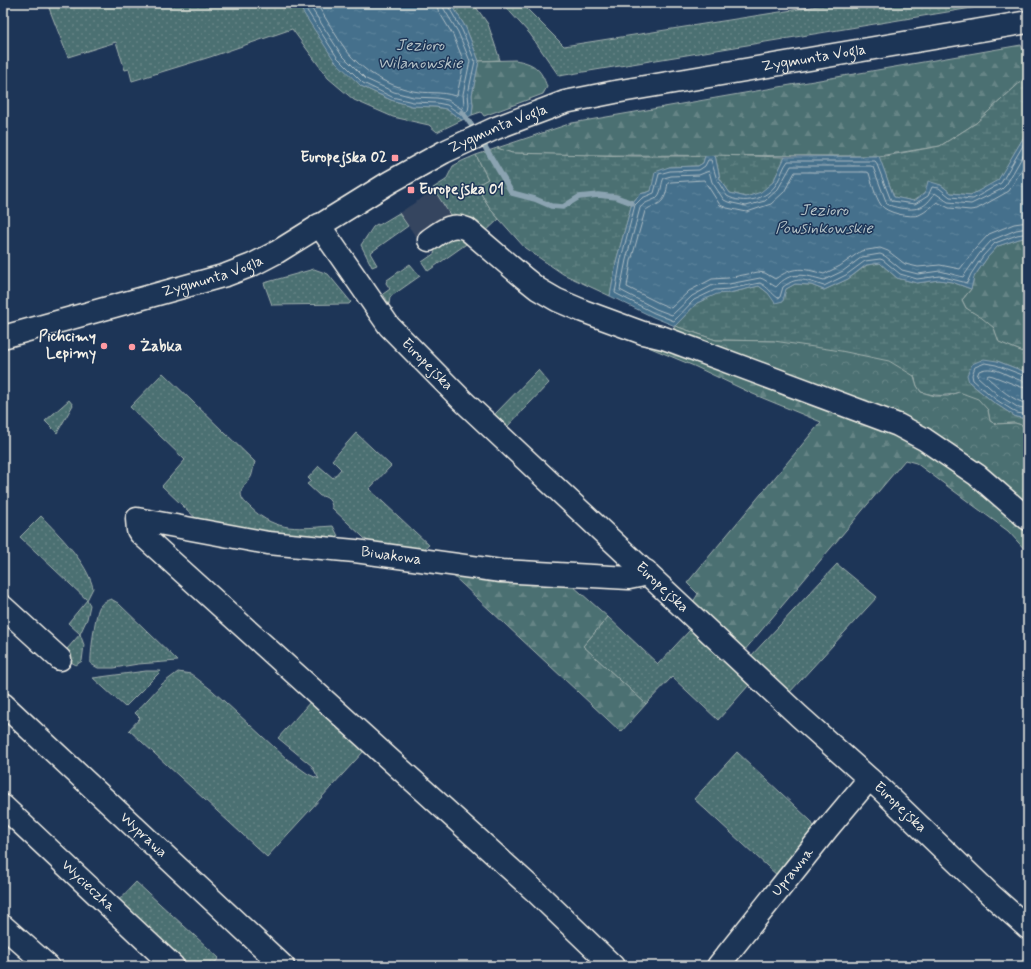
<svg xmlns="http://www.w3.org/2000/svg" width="1031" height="969" viewBox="0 0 1031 969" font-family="Mynerve,sans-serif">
<defs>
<pattern id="grass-dots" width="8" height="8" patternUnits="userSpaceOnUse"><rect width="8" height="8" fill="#4c7072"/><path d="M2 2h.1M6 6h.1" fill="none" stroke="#668586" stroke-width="1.8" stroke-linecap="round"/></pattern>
<pattern id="forest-firs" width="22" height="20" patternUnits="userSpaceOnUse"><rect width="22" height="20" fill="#4c7072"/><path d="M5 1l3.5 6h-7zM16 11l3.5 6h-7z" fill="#668586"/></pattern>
<pattern id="wetland-marsh" width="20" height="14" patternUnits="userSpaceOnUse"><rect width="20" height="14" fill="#4c7072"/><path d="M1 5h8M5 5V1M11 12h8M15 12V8" fill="none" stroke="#668586"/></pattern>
<pattern id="park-crowns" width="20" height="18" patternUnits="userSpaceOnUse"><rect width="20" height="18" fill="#4c7072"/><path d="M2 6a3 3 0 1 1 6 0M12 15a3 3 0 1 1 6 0" fill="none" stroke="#668586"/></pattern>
<pattern id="water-ripples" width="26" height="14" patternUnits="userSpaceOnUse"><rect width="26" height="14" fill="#456f8c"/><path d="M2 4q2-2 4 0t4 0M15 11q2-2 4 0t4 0" fill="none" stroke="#60849c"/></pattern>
</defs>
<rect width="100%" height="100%" fill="#1d3557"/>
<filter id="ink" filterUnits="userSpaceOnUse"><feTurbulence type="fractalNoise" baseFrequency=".025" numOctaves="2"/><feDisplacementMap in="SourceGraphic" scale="8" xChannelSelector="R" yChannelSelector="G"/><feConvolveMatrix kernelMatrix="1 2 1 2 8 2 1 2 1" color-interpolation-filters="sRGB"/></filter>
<g filter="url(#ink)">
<polygon fill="#34445f" points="434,190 454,221 419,241 399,213"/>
<g fill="url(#grass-dots)" stroke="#a0b0ad">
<polygon points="47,3 297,3 361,86 391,100 412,106 436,107 446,109 462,120 437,132 429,125 393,117 354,100 328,78 292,29 210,57 132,81 129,69 125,70 116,42 68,57"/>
<polygon points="451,3 473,3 488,24 500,60 479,61 466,28"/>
<polygon points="502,3 523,3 528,10 564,46 837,3 1002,3 559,76 530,34"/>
<polygon points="476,155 488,179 476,186 492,211 499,219 483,234 454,221 433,188 446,180 453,166 462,161"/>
<polygon points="399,213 408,226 370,253 377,265 372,267 361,245 373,227 377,224 379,225"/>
<polygon points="450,232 472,240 428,271 422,262 435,253 430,245"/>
<polygon points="410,264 420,276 390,297 389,304 383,294 390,289 386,283 387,280"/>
<polygon points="314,269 328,274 351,302 349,304 272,305 264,283"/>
<polygon points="538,370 549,383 506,428 492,417"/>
<path d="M163 373 255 462C253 467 253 473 251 477 248 482 241 487 241 493 241 500 247 504 251 508 277 533 300 528 333 526L339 538 321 542 203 525 162 486 185 460 130 407Z"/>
<polygon points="69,400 73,405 57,433 45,421"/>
<path d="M356 433 391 466 369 489 429 545 424 549 422 556 377 550 332 508C332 501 327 496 320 496L307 484 311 481 308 478 319 466 333 478 341 469 332 460Z"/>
<path d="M41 516C59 535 87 562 93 588L87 600 90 605 87 619 80 634 84 645 82 661 76 665 61 656 80 634 68 623 87 600 20 537Z"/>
<polygon points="837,564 877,597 789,693 750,657"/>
<path d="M111 599 118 603 178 661 138 664 114 668H98L91 664C90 655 95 616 99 608 102 602 106 601 111 599Z"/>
<polygon points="608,617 658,664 690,630 749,685 718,720 672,677 646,704 583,646"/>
<polygon points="146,671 161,671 125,707 93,678"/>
<polygon points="178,672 191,674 213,691 287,759 308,774 319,779 312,766 278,738 311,701 364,751 267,857 129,730 140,718 135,713 162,684"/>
<polygon points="737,752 811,821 816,831 779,877 694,799"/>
<polygon points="136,882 219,958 212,966 181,966 114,905"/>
</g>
<g fill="url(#forest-firs)" stroke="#a0b0ad">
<polygon points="1021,45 1028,62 1028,75 976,123 940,146 879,156 574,155 512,153 497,148 572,123"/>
<path d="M515 60C533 63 541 68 547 87L543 94 484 116 481 112 472 115 473 105 472 95 479 61Z"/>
<polygon points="1028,237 1028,354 998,342 994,328 966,308 962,300 971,289 974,277 987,258 998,246 1019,239"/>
<polygon points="625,332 919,443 1028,525 1028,553 1008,531 916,463 905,460 744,651 693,602 698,594 687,583 821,422 753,394 694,366 622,336"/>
<polygon points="448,571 564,578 608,617 583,646 646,704 621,732"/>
</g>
<g fill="url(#wetland-marsh)" stroke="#a0b0ad">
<polygon points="1027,76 1028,130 998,181 971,195 951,193 941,185 925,193 913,201 894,197 879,157 940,146 976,123"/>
<polygon points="497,148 512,153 633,156 705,156 703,163 698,166 669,167 651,191 640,194 632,203 617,258 610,296 563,274 525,248 492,211 476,186 488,179 476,155"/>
<polygon points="715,155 785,157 773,182 761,193 746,197 730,193 720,179"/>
<path d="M880 263 897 278 917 283 939 280 952 282 971 289 962 300 966 308 982 318 994 328 999 342 1028 354V373L997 361 969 382 993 402 1016 417 1028 419V427L1015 423 995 424 990 421 988 410 959 392C945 397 935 396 921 392L917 386 914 376 774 341 716 340 675 326 697 303 717 293H729L759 286 768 293 786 289 795 284 811 285 824 290 848 279 867 265Z"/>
</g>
<polygon fill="url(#park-crowns)" stroke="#a0b0ad" points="675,326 716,340 774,341 841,351 889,361 914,376 917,386 921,392 935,396 948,396 959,392 978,399 988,410 990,421 995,424 1015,423 1028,427 1028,512 968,463 669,337"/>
<g fill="url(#water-ripples)" stroke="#8ba3b1">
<polygon points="297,3 451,3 466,28 479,61 472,95 473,105 472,115 462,120 446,109 436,107 412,106 391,100 361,86 334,60"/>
<polygon points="1028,121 1028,237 1019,239 998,246 987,258 974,277 971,289 952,282 939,280 917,283 897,278 880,263 866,265 848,279 824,290 811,285 795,284 786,289 783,301 775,303 768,293 759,286 729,293 717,294 697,303 675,326 653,317 610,296 617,258 632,203 640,194 651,191 655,172 669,167 698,166 703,163 705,156 715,155 720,179 730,193 746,197 761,192 773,182 785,157 879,156 894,197 914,201 925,193 928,181 941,185 951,193 971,195 998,180 1028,130"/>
<polygon points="984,359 997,361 1028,373 1028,419 1016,417 993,402 969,382 967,375 972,364"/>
</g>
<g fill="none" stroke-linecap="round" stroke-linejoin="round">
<g stroke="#aebdc3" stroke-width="1">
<polyline points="302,3 337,57 363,83 392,97 413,102 437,103 447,105 462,115 468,111 469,105 468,94 475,61 462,30 448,6 448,3"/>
<polyline points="308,3 341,54 366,79 394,92 413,97 437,98 448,100 462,109 464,105 463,94 470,61 458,32 444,9 443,3"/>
<path d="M316 3C326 18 335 35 346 50 362 71 386 85 413 91 427 94 441 91 455 96L457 95 464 62 453 35 438 10 437 3"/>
<path d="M1028 137 1001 183 973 199 950 197 939 188 932 187 928 196 915 204 892 201 890 198 876 162 875 161H788C783 167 781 176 777 183 767 200 743 205 727 196L717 180 711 160H708L705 166 699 170 670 171 659 174 654 193 642 198 635 205 621 259 615 293 654 313 674 321 694 300 715 290 729 289 760 283C768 287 772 294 778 298L780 297 783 287C799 275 807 281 824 286L846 275 865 261 880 259 883 260 900 274 917 279 940 276 967 283 971 274 983 256 995 243 1017 235 1028 233"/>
<path d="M1028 147 1006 185 1002 189 971 204 948 202 935 193C925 208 918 211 900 208 895 207 891 206 887 204L873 167 871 166H791L778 189 765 201 746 206 728 202 724 200 712 182 709 171 699 175 671 176 664 178C661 183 662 191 658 196 654 202 646 200 640 208L626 260 620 290 656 309 672 315 692 296 713 285 729 284 760 278 763 279 776 287C791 270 804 275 824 280L843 271 862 257 880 254 885 256 902 270 918 274 940 271 963 277 980 253 992 240 1016 230 1028 228"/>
<path d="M1028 159 1009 191 977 209 970 210 949 208 937 202C932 206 926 212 919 215 911 218 886 213 881 205 875 196 872 183 869 173L867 172H795L784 192 771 204 747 212 727 208 720 205 704 180 671 182 668 183C666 192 666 201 656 205 652 207 649 207 645 211L631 261 627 287 659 303 671 308 689 291 712 279 728 278 758 272 765 273 775 279C794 266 802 268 824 274L840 266 861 251 880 248 888 251 905 264 918 267 940 265 960 269 975 249 989 234 1014 224 1028 222"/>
<polyline points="1028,377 996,365 985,363 975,367 972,375 973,380 995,399 1017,413 1028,415"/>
<path d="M1028 382C1012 381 996 363 979 371L977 376 998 395 1019 408 1028 410"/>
<path d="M1028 388 1021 387 993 376 989 375 987 376 988 378C999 388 1013 401 1028 404"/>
</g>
<g stroke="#8ba3b1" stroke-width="5.5">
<polyline points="462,112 477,133"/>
<polyline points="481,140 512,193 535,199 551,206 563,207 579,197 598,195 616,197 632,203"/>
</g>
<defs>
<g id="minor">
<path id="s1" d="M319 225 389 326 462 400 799 716 883 791 991 895 1028 928"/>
<path d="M429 240C442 231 451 222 467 229L523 277 538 289 557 300 583 311 643 333 664 338 898 425 924 439 977 475 1028 519"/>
<path id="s2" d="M3 337 226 275 252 265 277 252 390 182 444 152 496 128 565 102 615 92 1028 22"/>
<polyline points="3,607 60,659"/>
<path id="s3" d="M3 704 283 966"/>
<path id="s4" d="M3 806 173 966"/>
<polyline points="3,926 48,966"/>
<path id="s5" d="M613 966 536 892 140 533 138 530 137 519 268 543 355 551 501 571 629 578 639 576 646 571"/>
<path id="s6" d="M718 966 828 828 869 779"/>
</g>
</defs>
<use href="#minor" stroke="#f4f1e8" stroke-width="25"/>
<use href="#minor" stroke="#1d3557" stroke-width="22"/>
</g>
</g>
<g fill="#ff9aa2" stroke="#1d3557" stroke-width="1.5">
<rect x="391" y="154" width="8" height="8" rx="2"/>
<rect x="407" y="186" width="8" height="8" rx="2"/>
<circle cx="104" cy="346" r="4"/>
<circle cx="132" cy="347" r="4"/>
</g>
<g text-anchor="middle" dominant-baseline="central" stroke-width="3" stroke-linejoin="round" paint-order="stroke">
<g font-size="15" fill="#f4f1e8" stroke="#1d3557">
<text stroke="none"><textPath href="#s2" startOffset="866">Zygmunta Vogla</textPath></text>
<text stroke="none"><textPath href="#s2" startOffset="541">Zygmunta Vogla</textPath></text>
<text stroke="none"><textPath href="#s2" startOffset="218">Zygmunta Vogla</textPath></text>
<text stroke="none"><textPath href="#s1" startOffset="177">Europejska</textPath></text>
<text stroke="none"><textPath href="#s5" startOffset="913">Biwakowa</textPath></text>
<text stroke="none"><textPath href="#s1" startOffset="501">Europejska</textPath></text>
<text stroke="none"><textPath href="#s1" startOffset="825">Europejska</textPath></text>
<text stroke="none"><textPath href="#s3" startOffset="192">Wyprawa</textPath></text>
<text stroke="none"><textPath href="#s6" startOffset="120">Uprawna</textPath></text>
<text stroke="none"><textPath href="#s4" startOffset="117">Wycieczka</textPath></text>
</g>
<g font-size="15" font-weight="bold" fill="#f4f1e8" stroke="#1d3557" text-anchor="end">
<text x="387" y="158">Europejska 02</text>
<text x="419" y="190" text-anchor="start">Europejska 01</text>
<text x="96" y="337">Pichcimy<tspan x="96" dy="17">Lepimy</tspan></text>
<text x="140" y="347" text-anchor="start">Żabka</text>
</g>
<g font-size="16" font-style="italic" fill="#b7c4c8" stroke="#1d3557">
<text x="420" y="45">Jezioro<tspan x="420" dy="18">Wilanowskie</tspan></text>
<text x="824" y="210">Jezioro<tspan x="824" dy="18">Powsinkowskie</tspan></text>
</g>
</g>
<rect width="1031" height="969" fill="none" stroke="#1d3557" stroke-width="16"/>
<rect x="8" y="8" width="1015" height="953" fill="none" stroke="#f4f1e8" stroke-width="1.5" filter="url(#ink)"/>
</svg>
